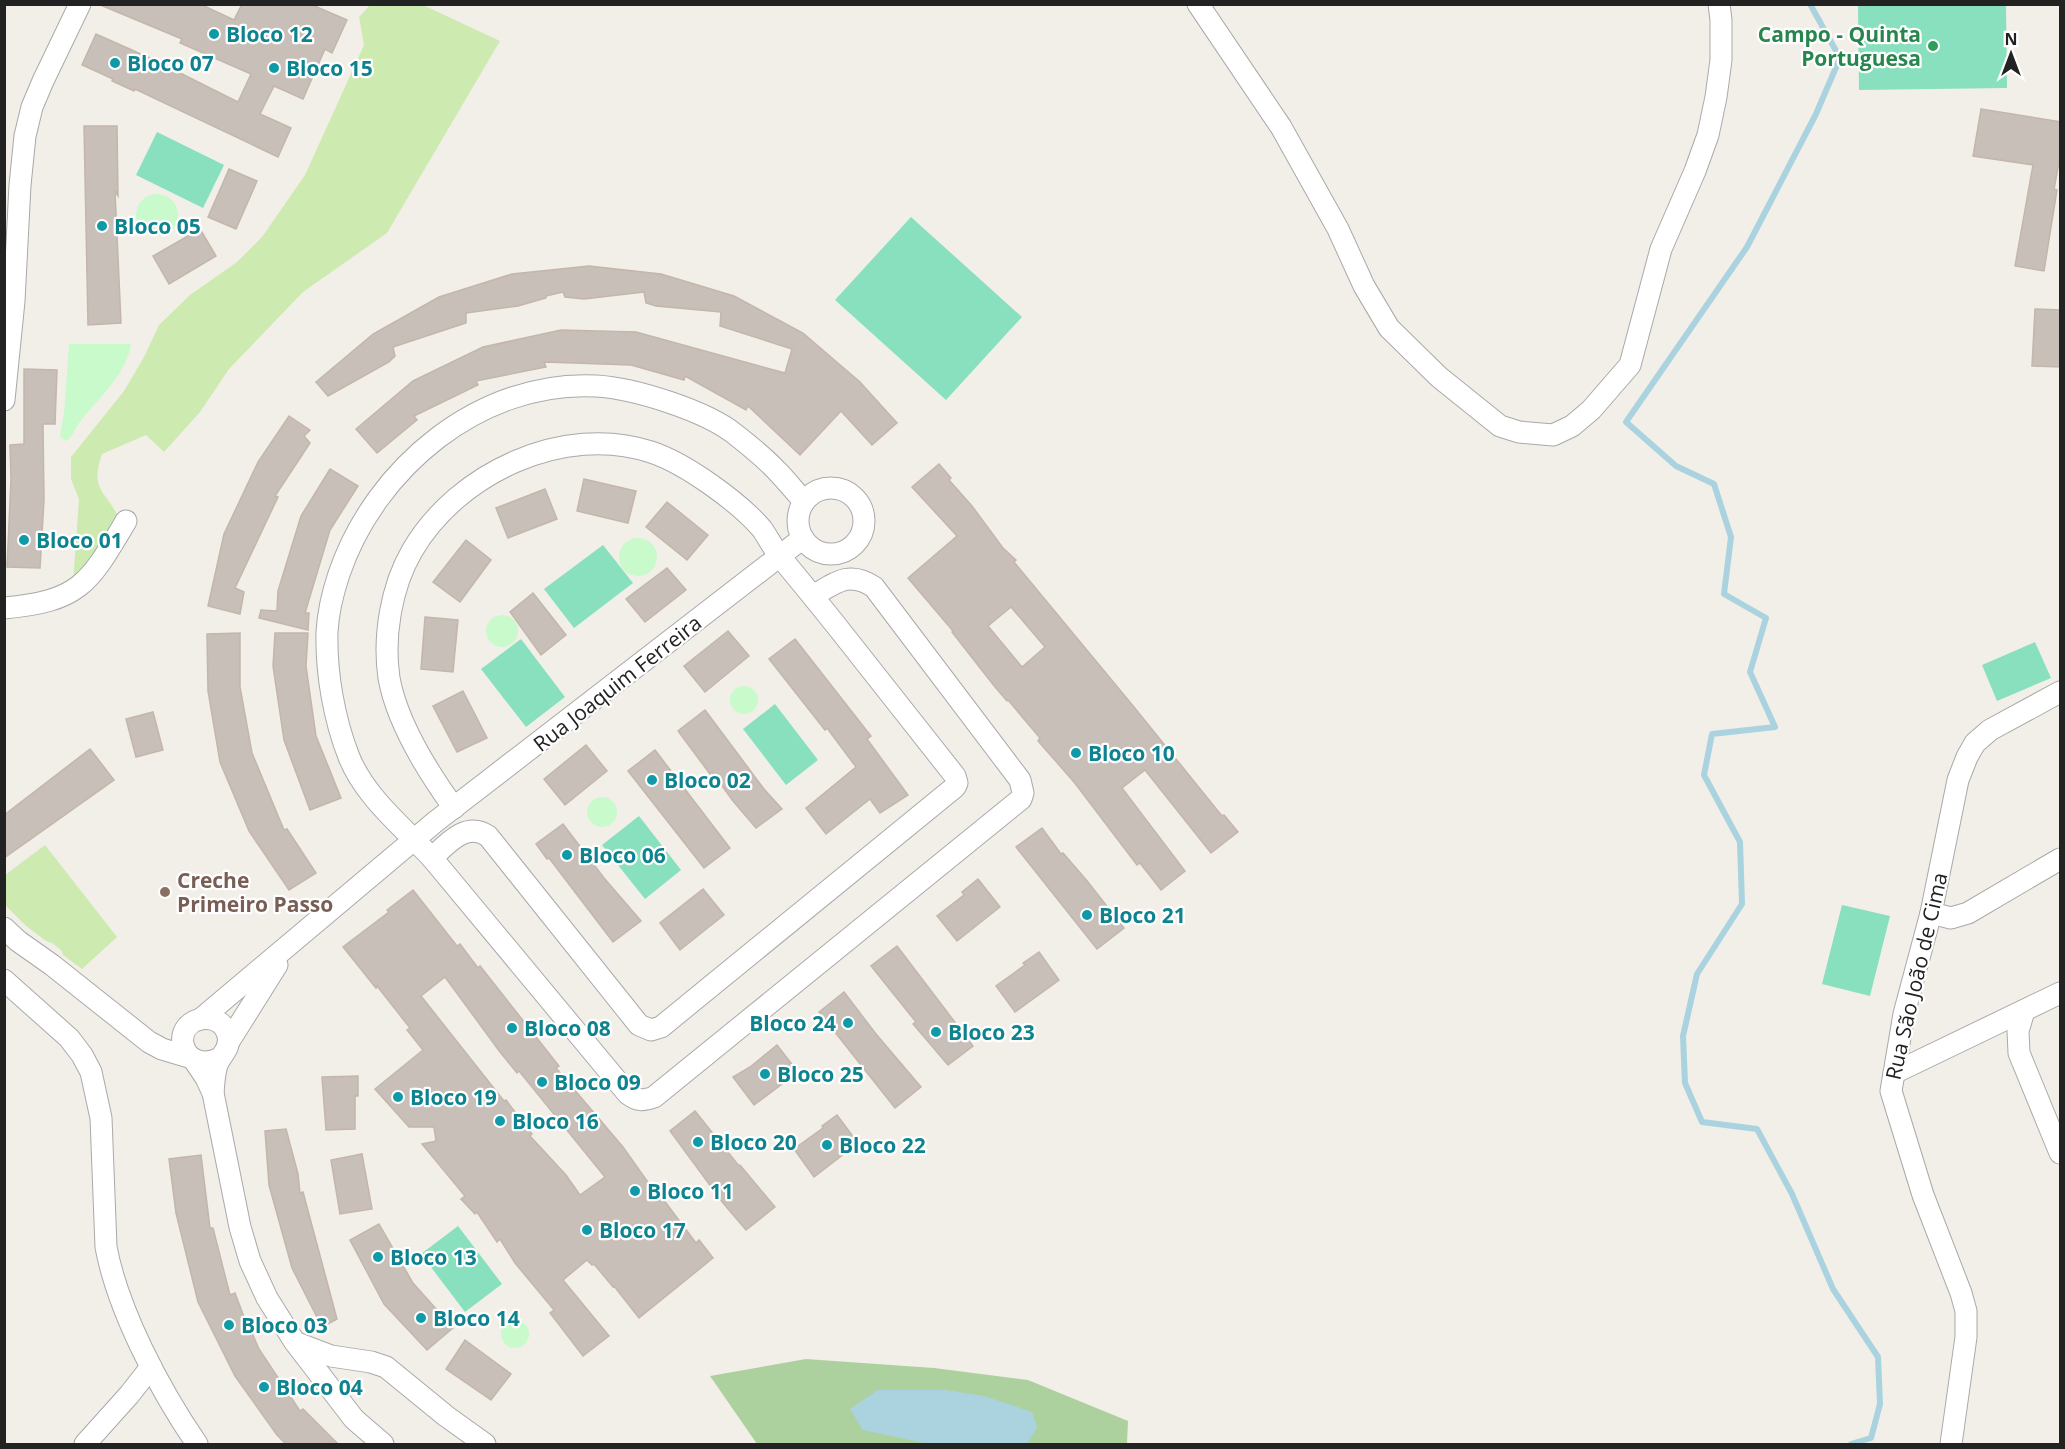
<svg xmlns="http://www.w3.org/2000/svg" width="2065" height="1449" viewBox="0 0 2065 1449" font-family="'Open Sans',sans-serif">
<rect width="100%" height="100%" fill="#f2efe9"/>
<g fill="#cdebb0">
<path d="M370 5H423L500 41 387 233 303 292 229 369 200 412 164 452 146 435 102 454C90 490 104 489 118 516L89 564 73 582 79 499 71 479V457L124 391 144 357 159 325 190 295 237 262 262 237 305 175 364 45 359 17Z"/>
<polygon points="45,845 117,937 82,969 63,955 61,950 52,943 46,941 25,925 5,905 5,875"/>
</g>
<polygon fill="#add19e" points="806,1359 934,1368 1028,1380 1128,1421 1127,1444 757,1444 710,1376"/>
<g fill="#c8facc">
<circle cx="157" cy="215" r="21"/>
<path d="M69 344H131C127 373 99 398 82 419 77 425 74 433 69 439L65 441 60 436 64 413Z"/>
<circle cx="638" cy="557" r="19"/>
<circle cx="502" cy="631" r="16"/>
<circle cx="744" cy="700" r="14"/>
<circle cx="602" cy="812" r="15"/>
<circle cx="515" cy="1334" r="14"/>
</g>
<g fill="#88e0be">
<polygon points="1858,5 2006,5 2007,88 1859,90"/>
<polygon points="157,132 224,165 203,208 136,175"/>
<polygon points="911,217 1022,317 946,400 835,300"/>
<polygon points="603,545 633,583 574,628 544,589"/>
<polygon points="521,639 565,697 526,727 481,669"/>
<polygon points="2035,642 2051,678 1997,701 1982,665"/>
<polygon points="775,704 818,760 786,785 743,729"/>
<polygon points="639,816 681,870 645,899 602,845"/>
<polygon points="1842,905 1890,916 1870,996 1822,984"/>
<polygon points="458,1226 502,1284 465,1312 421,1254"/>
</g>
<polygon fill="#aad3df" points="878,1390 945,1390 984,1396 1032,1412 1037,1427 1027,1444 929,1444 863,1430 850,1409"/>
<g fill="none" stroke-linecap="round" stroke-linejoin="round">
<polyline stroke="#aad3df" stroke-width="6" points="1810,4 1840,58 1816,114 1747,247 1626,422 1676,466 1714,484 1731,537 1724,594 1766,618 1750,672 1775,727 1712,734 1704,775 1740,842 1742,904 1697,974 1683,1036 1685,1083 1702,1122 1757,1129 1792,1194 1833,1289 1878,1357 1880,1404 1871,1438 1851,1444"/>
</g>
<g fill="#c7bfb8" stroke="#c4b6ab" stroke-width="1.5" fill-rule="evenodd">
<polygon points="98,4 200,4 234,20 242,4 310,4 347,20 332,53 325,49 303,99 274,86 260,114 291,128 278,157 135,89 134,91 112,81 113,79 82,65 96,34 152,59 238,102 251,74 180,43 182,39"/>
<polygon points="1981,109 2061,122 2061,151 2054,189 2057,190 2044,271 2015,266 2033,165 1973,156"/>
<polygon points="84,126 117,126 118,196 115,191 121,323 88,325"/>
<polygon points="229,169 257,181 236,229 208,217"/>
<polygon points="200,229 216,256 169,284 153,256"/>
<polygon points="589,266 661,274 734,296 803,333 860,382 897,423 872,445 841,411 800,455 748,406 746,410 685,376 684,380 631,365 544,362 546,367 476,381 478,385 414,416 417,420 377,453 356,429 413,381 483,347 561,330 636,332 785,373 792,349 720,326 721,312 656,306 646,303 644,292 584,299 565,297 563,292 546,296 546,298 518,306 466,313 466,323 393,347 395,356 389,362 328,396 316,382 373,334 439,297 512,274"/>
<polygon points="2035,309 2061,310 2061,367 2032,366"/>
<polygon points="24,369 57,370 55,424 43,424 44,500 40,568 7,567 11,479 10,445 24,444"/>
<polygon points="289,416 310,430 304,436 310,443 275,496 278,497 235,588 244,592 240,614 208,606 224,534 258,462"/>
<path d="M939 464 951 478 949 480 972 506 1003 548 1016 560 1014 562 1134 707 1222 816 1224 815 1238 832 1211 853 1145 770 1122 788 1185 871 1161 890 1140 863 1137 865 1074 782 1038 741 1040 738 1008 700 1007 701 995 687 952 632 953 631 908 578 957 536 912 487ZM1011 607 1045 647 1022 667 988 626Z"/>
<polygon points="330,469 358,486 330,530 305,613 309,613 308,630 259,618 261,610 277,611 278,591 301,516"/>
<polygon points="584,479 636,491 628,523 577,511"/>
<polygon points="545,489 557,519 508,538 496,508"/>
<polygon points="667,502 708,535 687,560 646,527"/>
<polygon points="466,540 491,560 460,602 433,582"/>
<polygon points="667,568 686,590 645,622 626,599"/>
<polygon points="533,593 566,635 541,655 510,612"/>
<polygon points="425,617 458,620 453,672 421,669"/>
<polygon points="728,631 749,656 705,692 684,666"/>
<polygon points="240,633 240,687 252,753 284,830 287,829 316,873 289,890 249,831 220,762 208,691 207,634"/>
<polygon points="275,633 308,633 306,666 316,736 341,798 310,810 284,740 273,666"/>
<polygon points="795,639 871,736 867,739 908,795 880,813 870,799 826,834 806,808 856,767 827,728 825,730 769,659"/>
<polygon points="463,691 487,738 457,752 433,706"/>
<polygon points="705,710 764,789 782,809 756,828 733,801 712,772 710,774 678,731"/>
<polygon points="153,712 163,750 136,757 126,719"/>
<polygon points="586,745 607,771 565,805 544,779"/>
<polygon points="90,749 114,780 4,858 4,815"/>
<polygon points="655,750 730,848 704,868 628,771"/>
<polygon points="563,824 604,878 641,921 613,942 549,858 547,859 536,844"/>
<polygon points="1042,828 1061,854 1063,853 1088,882 1124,928 1097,949 1016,847"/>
<polygon points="978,879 1000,907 957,941 937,916 964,895 962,892"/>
<polygon points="703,889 724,915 680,950 660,923"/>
<path d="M413 890 457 946 460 944 478 968 480 966 559 1066 556 1068 623 1147 652 1188 654 1187 696 1243 699 1240 713 1258 639 1318 614 1286 613 1287 594 1264 592 1265 587 1260 563 1280 609 1336 583 1356 550 1313 554 1310 515 1263 500 1239 497 1242 477 1212 475 1214 461 1199 465 1196 422 1144 436 1141 434 1127H409L375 1089 423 1050 407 1030 410 1028 377 986 376 988 343 947 389 912 387 910ZM445 977 500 1052 517 1073 519 1071 605 1177 580 1195 566 1175 530 1136 532 1134 506 1100 504 1101 421 996Z"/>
<polygon points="897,946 973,1046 948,1065 913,1024 916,1022 871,966"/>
<polygon points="1039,952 1059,980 1015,1012 996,986 1025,965 1023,963"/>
<polygon points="844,992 876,1034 921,1087 895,1108 819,1012"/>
<polygon points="777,1045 798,1072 754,1105 733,1077 750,1067"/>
<polygon points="358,1076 358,1096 355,1096 355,1129 326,1130 322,1077"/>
<polygon points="695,1111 739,1166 740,1165 775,1207 746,1230 723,1203 670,1131"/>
<polygon points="837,1115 858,1143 814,1177 794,1149 823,1128 822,1126"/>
<polygon points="286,1129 298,1174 300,1193 303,1192 337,1319 322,1327 292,1268 269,1185 265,1131"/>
<polygon points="362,1154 372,1209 340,1214 331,1160"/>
<polygon points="201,1155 210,1228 213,1228 230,1295 235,1293 247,1325 248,1324 259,1349 300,1411 303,1409 338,1444 286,1444 277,1435 235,1376 198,1302 176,1213 169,1159"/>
<polygon points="379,1224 413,1283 453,1328 427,1350 384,1304 350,1240"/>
<polygon points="465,1340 511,1374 491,1400 446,1369"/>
</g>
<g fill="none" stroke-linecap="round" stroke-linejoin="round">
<defs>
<g id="minor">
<polyline points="1198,4 1281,127 1338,229 1364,286 1389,328 1439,377 1500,426 1519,432 1553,435 1572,426 1591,410 1630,365 1661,249 1695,171 1708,135 1716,97 1721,60 1721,20 1719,4"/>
<polyline points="4,400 14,301 20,185 25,136 32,107 43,81 80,4"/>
<circle cx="831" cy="521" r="33"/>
<path d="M804 501C795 492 787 481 777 471 765 458 750 446 736 435 707 411 634 388 596 386 480 380 375 468 339 574 333 592 328 613 327 632 326 673 334 719 349 757 365 797 403 827 432 858L628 1094C637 1101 643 1101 654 1097L1021 799 1023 793 1020 780 874 587C849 570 835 583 813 596"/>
<path d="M4 608C81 601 89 583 126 521"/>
<path d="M432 858C447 844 466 821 488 836L639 1025 651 1030 661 1027 955 787 957 783 955 776C916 727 878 678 839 629 820 605 801 582 782 559 774 550 769 539 762 529 739 502 685 463 651 452 564 423 457 473 412 551 391 587 383 637 389 678 397 723 428 772 454 808"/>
<polyline points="1931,913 1951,918 1968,913 2060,859"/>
<polyline points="4,928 18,941 52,965 149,1042 162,1049 192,1058"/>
<path d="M4 980 69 1038 82 1055 91 1072 101 1118 106 1247C118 1311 160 1390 197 1444"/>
<polyline points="2024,1011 2018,1031 2019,1053 2060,1153"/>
<polyline points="202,1018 435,822 803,538"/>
<polyline points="228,1043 277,965"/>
<polyline points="194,1060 206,1078 213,1093 240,1227 250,1261 267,1298 294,1341 354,1419 383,1444"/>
<polyline points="1894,1073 2060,993"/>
<path d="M213 1093C214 1083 214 1074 217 1065 221 1054 231 1049 228 1036 222 1008 178 1016 183 1044 187 1062 205 1066 220 1058"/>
<polyline points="297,1343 331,1356 371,1362 386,1367 446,1416 485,1444"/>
<polyline points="85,1444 129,1395 151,1367"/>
<polyline points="1951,1444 1966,1337 1966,1311 1961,1293 1923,1195 1891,1091 1904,1014 1931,913 1958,780 1967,757 1975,743 1990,730 2060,692"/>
</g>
</defs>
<use href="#minor" stroke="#a9a9a9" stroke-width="23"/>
<use href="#minor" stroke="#fff" stroke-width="21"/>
</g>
<g fill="#0f9aa8" stroke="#fff" stroke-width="2">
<circle cx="214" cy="34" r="6"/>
<circle cx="115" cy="63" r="6"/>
<circle cx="274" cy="68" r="6"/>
<circle cx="102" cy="226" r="6"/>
<circle cx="24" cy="540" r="6"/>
<circle cx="1076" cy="753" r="6"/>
<circle cx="652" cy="780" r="6"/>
<circle cx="567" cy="855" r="6"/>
<circle cx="1087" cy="915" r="6"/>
<circle cx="848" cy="1023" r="6"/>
<circle cx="512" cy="1028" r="6"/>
<circle cx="936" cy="1032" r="6"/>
<circle cx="765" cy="1074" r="6"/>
<circle cx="542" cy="1082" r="6"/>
<circle cx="398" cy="1097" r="6"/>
<circle cx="500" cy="1121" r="6"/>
<circle cx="698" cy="1142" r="6"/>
<circle cx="827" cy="1145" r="6"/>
<circle cx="635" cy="1191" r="6"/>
<circle cx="587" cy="1230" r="6"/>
<circle cx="378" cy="1257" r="6"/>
<circle cx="421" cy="1318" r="6"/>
<circle cx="229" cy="1325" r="6"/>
<circle cx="264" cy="1387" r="6"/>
</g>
<circle fill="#2e9e5b" stroke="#fff" stroke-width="2" cx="1933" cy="46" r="6"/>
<circle fill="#8d6e63" stroke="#fff" stroke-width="2" cx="165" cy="892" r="6"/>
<g text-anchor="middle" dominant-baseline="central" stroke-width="4.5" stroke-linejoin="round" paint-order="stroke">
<g font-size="21" font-weight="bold" fill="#0d838f" stroke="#fff" text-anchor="start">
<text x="226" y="34">Bloco 12</text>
<text x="127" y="63">Bloco 07</text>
<text x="286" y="68">Bloco 15</text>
<text x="114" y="226">Bloco 05</text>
<text x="36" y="540">Bloco 01</text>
<text x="1088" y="753">Bloco 10</text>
<text x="664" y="780">Bloco 02</text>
<text x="579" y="855">Bloco 06</text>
<text x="1099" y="915">Bloco 21</text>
<text x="836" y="1023" text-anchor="end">Bloco 24</text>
<text x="524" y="1028">Bloco 08</text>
<text x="948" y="1032">Bloco 23</text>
<text x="777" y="1074">Bloco 25</text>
<text x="554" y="1082">Bloco 09</text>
<text x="410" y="1097">Bloco 19</text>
<text x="512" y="1121">Bloco 16</text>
<text x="710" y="1142">Bloco 20</text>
<text x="839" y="1145">Bloco 22</text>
<text x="647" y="1191">Bloco 11</text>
<text x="599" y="1230">Bloco 17</text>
<text x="390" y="1257">Bloco 13</text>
<text x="433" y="1318">Bloco 14</text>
<text x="241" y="1325">Bloco 03</text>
<text x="276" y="1387">Bloco 04</text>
</g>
<g font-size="21" font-weight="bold" fill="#27864d" stroke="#fff" text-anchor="end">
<text x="1921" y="34">Campo - Quinta<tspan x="1921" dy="24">Portuguesa</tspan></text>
</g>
<g font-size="21" fill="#222" stroke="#fff">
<text transform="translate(617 683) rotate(-38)">Rua Joaquim Ferreira</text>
<text transform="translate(1916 976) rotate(-77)">Rua São João de Cima</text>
</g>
<g font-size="21" font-weight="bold" fill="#785e54" stroke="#fff" text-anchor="start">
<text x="177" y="880">Creche<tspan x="177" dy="24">Primeiro Passo</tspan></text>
</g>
</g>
<rect width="2065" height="1449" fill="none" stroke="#222222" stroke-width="12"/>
<g transform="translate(2011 54)" stroke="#ffffff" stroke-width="4.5" paint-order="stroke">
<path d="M0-4.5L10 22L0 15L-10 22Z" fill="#222222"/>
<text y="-9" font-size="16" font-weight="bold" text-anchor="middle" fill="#222222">N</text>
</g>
</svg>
